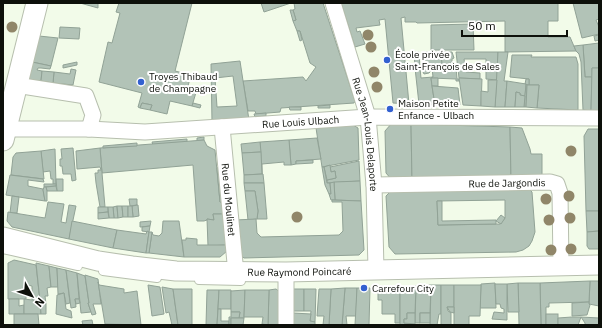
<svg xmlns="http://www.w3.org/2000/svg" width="602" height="328" viewBox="0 0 602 328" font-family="'IBM Plex Sans',sans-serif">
<rect width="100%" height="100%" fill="#f2fbe9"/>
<g fill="#b2c3b7" stroke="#91a296" fill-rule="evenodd">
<polygon points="80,3 98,3 98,8"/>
<polygon points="119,3 192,3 175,71 191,75 188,86 197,89 192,106 170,101 167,114 150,110 152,105 142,103 140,108 138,107 142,93 99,82 108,42 112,43 120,13 116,12"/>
<polygon points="261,3 291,3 264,12"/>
<polygon points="294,3 323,3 355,101 354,103 281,108 280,112 256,114 255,111 248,111 243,81 303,77 306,81 316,67 310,63 300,31 297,31 293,21 296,20 293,10 295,9"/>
<polygon points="341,3 558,3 558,21 548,21 548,37 570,37 576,51 505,52 505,21 417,23 416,22 405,22 405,17 401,18 409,104 393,103 385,19 379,20 380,25 356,28 357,32 360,31 365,44 355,47"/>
<polygon points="573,3 599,3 599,19 596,20 599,27 599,34 582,38"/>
<polygon points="290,10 293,10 296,20 293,21"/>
<polygon points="473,24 474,50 431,50 431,25"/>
<polygon points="60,27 80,28 79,39 59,38"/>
<polygon points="297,31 300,31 302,40 300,41"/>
<polygon points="599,35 599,40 595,41 594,36"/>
<polygon points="39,36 58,38 51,66 32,62"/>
<polygon points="599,43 599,68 592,68 592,77 585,77 583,45"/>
<polygon points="583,45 585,77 592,77 591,111 583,110 581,62 579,54 576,51 574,46"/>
<polygon points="414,52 419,52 420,68 415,68"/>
<polygon points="422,52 441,52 442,64 423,65"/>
<polygon points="441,52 452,52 454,58 452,59 452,63 442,64"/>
<polygon points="456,52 498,52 497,80 486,79 486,59 464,59 466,72 480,73 480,79 459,78"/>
<polygon points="498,52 508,52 504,81 507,81 505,107 495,107"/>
<polygon points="512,55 532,55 531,57 576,57 578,64 578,110 537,108 539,85 529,85 529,79 510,77"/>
<path d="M240 61 249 120 212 122 211 64ZM233 76 237 106 217 107 215 78Z"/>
<polygon points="32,62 51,66 50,69 41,68 38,68 37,70 42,71 41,81 28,80"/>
<polygon points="77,62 77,65 63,68 63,65"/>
<polygon points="423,65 430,65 430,72 429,73 424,74 423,72"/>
<polygon points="456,66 457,79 459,79 459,81 456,81 456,79 431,78 433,77 432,68"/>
<polygon points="415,68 420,68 421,78 433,77 431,78 432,86 435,105 419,104"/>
<polygon points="592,68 599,68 599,111 591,111"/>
<polygon points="71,69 76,70 73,85 53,83 54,72 70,74"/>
<polygon points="42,71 54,72 53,83 41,81"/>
<polygon points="431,78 438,78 438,86 432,86"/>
<polygon points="459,78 482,79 481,106 463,105"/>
<polygon points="526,79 529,79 529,85 525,84"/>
<polygon points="488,80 497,80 495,107 481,106 481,91 488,92"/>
<polygon points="507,81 526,84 525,96 520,95 520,93 516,92 515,107 505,107"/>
<polygon points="526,84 527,85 526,107 524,107"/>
<polygon points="527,85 539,85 537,108 526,107"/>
<polygon points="432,86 458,88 460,105 435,105"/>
<polygon points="516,92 520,93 520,95 525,96 524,107 515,107"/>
<polygon points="142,103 152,105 150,110 140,108"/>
<polygon points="193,103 201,105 200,108 192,106"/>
<polygon points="330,105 330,108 318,108 318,106"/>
<polygon points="289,107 301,107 301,110 290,110"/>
<polygon points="266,113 266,116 255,117 254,114"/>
<polygon points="392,123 411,124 412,181 392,180 386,173 385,131"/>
<polygon points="411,124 510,127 511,179 412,181"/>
<polygon points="353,125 358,128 359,160 322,167 316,128"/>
<polygon points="510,127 522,128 530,149 531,154 542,154 542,178 511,179"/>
<polygon points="588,129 599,129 599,211 586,211 584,136"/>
<polygon points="204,137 204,140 197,141 197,138"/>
<polygon points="317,138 321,159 296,161 296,164 291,165 289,140"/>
<polygon points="187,139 187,142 153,145 152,142"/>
<polygon points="204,140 207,146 215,150 220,202 223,202 224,214 213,214 214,220 207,219 207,220 204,221 197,221 193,165 102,173 100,148"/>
<polygon points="289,140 291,165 284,165 284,162 262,164 262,174 260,142"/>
<polygon points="260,142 261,152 242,153 241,144"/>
<polygon points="137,143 137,146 103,148 103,146"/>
<polygon points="73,148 76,180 72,181 71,174 63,174 62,166 60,166 60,159 62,159 61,149"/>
<polygon points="100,148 102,173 105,207 100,207 96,183 95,173 98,173 98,170 101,170 100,167 77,169 76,151"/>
<polygon points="55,149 56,184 53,184 53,179 51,179 50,171 43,172 41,151"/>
<polygon points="41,151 44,179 11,175 13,157 16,153"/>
<polygon points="261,152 262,174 244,175 242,153"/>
<polygon points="313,160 313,163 296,164 296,161"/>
<polygon points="359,161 360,181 327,183 327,180 336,178 335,171 331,172 330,167"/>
<polygon points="330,165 331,172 335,171 336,178 327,180 324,167"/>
<polygon points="219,167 223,202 220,202 217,168"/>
<polygon points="322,167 324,167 327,183 330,183 331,194 329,194 325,185"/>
<polygon points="263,174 264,183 244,183 244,175"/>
<polygon points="10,175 43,179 44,182 28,180 28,186 43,189 45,201 6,195"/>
<polygon points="56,179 63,179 63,191 57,191"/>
<polygon points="360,181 361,201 335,200 334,182"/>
<polygon points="334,182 335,200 331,200 329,194 331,194 330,183"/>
<polygon points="244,183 264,183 267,219 257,219 258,211 255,191 245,191"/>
<polygon points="44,184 56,184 56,186 44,187"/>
<polygon points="56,186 57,191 47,191 46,187"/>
<polygon points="44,187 46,187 47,191 47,201 45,201 43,190"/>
<path d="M528 188 532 192 535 232 532 241 529 246 523 250 516 252 395 254 389 247 386 196 392 190ZM505 200V218L500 224 438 225 437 201Z"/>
<polygon points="245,191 255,191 258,211 257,219 248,220"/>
<polygon points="12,196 19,197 17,213 10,213"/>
<polygon points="129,199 137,199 137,205 130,206"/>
<polygon points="332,200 361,201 364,250 359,255 244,258 238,253 235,220 256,219 257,233 261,237 339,235 343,231 342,202 332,202"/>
<polygon points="437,201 442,201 442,221 496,220 496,224 438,225"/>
<polygon points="48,202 64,204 61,222 66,223 69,205 76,206 69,239 12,227 7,221 8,212 45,218"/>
<polygon points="138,205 139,216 133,217 132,206"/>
<polygon points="117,206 118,218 114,218 113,207"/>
<polygon points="117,206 122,206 123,217 118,218"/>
<polygon points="122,206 128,206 128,217 123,217"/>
<polygon points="128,206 132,206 133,217 128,217"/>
<polygon points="98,207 108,207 108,212 98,213"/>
<polygon points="108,207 113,207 114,218 109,218"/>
<polygon points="586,211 599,211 599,231 587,232"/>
<polygon points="108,212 109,218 98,219 98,213"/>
<polygon points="213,214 224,214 226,245 208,246 207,219 214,220"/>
<polygon points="501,215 505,218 501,224 496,221"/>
<polygon points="72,221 117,230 113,248 69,239"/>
<polygon points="151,221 150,226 140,227 140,222"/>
<polygon points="163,221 179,221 184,257 149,253 152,232 153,235 159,236 162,233"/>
<polygon points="150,226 149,232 142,231 142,227"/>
<polygon points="117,230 146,234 147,231 149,232 146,253 113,248"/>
<polygon points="599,231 599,249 589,249 587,246 587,232"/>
<polygon points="149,232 152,232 149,253 146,253"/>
<polygon points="186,238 197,239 197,245 226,245 227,251 220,257 184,257 182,240 186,240"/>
<polygon points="14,260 36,265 40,301 32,300 32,286 28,285 28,289 26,289 26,299 8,299 8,263"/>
<polygon points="36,263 49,266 51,287 47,288 48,296 45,296 46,304 40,301"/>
<polygon points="49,266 57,268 58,287 51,287"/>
<polygon points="57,268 66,270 70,303 66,304 64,293 58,294"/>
<polygon points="66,270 77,273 79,299 75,299 76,307 71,308"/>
<polygon points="77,273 85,276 89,303 88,303 91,312 81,313"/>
<polygon points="85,275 98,279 101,304 93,304 96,314 92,315 88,303 89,303"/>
<polygon points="590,281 599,281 599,306 589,304"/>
<polygon points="590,281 589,302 549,303 549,307 546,307 546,325 541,325 540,283"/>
<polygon points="98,282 99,285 124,289 124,293 137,291 141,325 105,324"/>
<polygon points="495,283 496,308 480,308 481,284"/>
<polygon points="518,283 540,283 541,325 519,325"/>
<polygon points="518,283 519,312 508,312 507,284"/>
<polygon points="495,284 507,284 507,320 492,319 494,312 504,313 504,309 501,308 500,304 496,304"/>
<polygon points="148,285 160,287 164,314 152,316"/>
<polygon points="431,285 441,285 441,314 439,314 437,325 430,325"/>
<polygon points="431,285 430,313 420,313 420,323 415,323 416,286"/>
<polygon points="441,285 454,285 454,307 447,307 448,311 451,313 451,325 441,325"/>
<polygon points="454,285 481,285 480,316 469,316 469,325 454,325"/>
<polygon points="378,286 400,288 400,323 395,323 395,314 382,314 382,300 378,300"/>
<polygon points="416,286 415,313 407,313 407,319 404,319 404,323 415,324 415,325 400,325 400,287"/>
<polygon points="162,287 173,289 178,325 172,325 169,312 166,313"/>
<polygon points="345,288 357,288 356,316 346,316 347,325 342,325"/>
<polygon points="345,288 342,325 329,325 331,289"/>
<polygon points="357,288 370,288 369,325 355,325"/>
<polygon points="173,289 192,289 192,325 178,325"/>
<polygon points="276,289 280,292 280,325 268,325 269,290"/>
<polygon points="293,289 304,289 304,311 292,311"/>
<polygon points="304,289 316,289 315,322 310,321 311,311 304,311"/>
<polygon points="319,289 331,289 329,325 323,325 324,316 317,316"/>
<polygon points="207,290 219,290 217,325 206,325"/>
<polygon points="219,290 231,290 231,309 218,309"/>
<polygon points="245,290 244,318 239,318 240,312 231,312 231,291"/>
<polygon points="245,290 269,290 268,325 262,324 263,317 244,317"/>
<polygon points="64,293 66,309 71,311 72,318 56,314 57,295"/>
<polygon points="9,299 19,299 19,306 24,305 24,314 9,314"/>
<polygon points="24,299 40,301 41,314 24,314"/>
<polygon points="75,299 79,299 80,303 76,304"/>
<polygon points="40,301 46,304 46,314 41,314"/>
<polygon points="589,302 589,304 590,305 587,315 572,316 572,303"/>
<polygon points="447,307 454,307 454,313 450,312"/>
<polygon points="218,309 221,309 221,321 229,321 229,325 217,325"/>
<polygon points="231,312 240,312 239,318 231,318 231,325 229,325 229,317 231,317"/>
<polygon points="293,313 311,314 310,321 315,322 315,325 293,325"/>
<polygon points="407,313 415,313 415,324 404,323 404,319 407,319"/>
<rect x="420" y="313" width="10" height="10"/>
<polygon points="14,314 38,314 39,325 14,325"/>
<rect x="546" y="314" width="12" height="11"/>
<polygon points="572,317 581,317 578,325 558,325 558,318"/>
<polygon points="581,317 599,318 599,325 585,325 585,323"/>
<polygon points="231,318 244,318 243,325 231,325"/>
<polygon points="92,320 93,325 83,325 82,321"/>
</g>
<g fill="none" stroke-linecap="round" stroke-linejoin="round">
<defs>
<g id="service">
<polyline points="3,249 78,266"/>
<polyline points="103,271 157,278"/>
<polyline points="199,280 241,281"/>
</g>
<g id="minor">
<path id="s1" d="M333 3 368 117 374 185 376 270"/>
<polyline points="16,85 86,96 93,115 89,129"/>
<path id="s2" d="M222 127 235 263V272"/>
<path id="s3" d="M3 129H89L145 132 368 117 599 118"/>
<path id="s4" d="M374 185 550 182 557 184 560 193 561 266"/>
<polyline points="286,325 286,272"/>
</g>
<g id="tertiary">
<path id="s5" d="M3 237 98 261 132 266 176 271 286 272 599 265"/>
</g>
<polyline id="secondary" points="3,140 37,3"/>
</defs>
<use href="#service" stroke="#b7bfae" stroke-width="10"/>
<use href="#minor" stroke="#b7bfae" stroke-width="17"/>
<use href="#tertiary" stroke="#b7bfae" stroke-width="21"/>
<use href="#secondary" stroke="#b7bfae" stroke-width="23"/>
<use href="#service" stroke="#fff" stroke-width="8"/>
<use href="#minor" stroke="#fff" stroke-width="15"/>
<use href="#tertiary" stroke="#fff" stroke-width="19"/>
<use href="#secondary" stroke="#fff" stroke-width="21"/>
</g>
<g fill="#908669">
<circle cx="12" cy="27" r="5.5"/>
<circle cx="368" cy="35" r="5.5"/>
<circle cx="371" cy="47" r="5.5"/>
<circle cx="374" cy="72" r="5.5"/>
<circle cx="377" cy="87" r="5.5"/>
<circle cx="571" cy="151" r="5.5"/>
<circle cx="569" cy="196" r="5.5"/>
<circle cx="546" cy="199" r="5.5"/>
<circle cx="297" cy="217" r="5.5"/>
<circle cx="570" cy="218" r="5.5"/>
<circle cx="549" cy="220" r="5.5"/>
<circle cx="571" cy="249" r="5.5"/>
<circle cx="551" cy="250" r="5.5"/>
</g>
<g fill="#3260d0" stroke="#fff" stroke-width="1.5">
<circle cx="387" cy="60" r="4"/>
<circle cx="141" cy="82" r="4"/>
<circle cx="390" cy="109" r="4"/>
<circle cx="364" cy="288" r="4"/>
</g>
<g text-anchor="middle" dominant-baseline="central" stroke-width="4" stroke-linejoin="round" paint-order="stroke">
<g font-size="10" fill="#0d100a" stroke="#fff" text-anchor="start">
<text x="395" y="54">École privée<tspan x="395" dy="12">Saint-François de Sales</tspan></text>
<text x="149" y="76">Troyes Thibaud<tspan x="149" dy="12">de Champagne</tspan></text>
<text x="398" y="103">Maison Petite<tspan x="398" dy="12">Enfance - Ulbach</tspan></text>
<text x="372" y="288">Carrefour City</text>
</g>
<g font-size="10" fill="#0d100a" stroke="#fff">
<text stroke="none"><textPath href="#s3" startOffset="298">Rue Louis Ulbach</textPath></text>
<text stroke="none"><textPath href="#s1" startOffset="136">Rue Jean-Louis Delaporte</textPath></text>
<text stroke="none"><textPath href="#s4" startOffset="133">Rue de Jargondis</textPath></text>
<text stroke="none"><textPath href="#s2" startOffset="73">Rue du Moulinet</textPath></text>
<text stroke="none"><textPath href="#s5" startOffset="300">Rue Raymond Poincaré</textPath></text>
</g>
</g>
<rect width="602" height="328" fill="none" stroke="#0d100a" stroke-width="8"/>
<g transform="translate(32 296) rotate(130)" stroke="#ffffff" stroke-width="3" paint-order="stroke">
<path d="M0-3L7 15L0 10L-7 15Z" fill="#0d100a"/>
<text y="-6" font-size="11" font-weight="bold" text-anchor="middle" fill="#0d100a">N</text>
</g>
<path d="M462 30v6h105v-6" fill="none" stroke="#0d100a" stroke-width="2"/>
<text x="468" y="30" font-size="12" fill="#0d100a" stroke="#ffffff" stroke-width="3" paint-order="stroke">50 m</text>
</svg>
